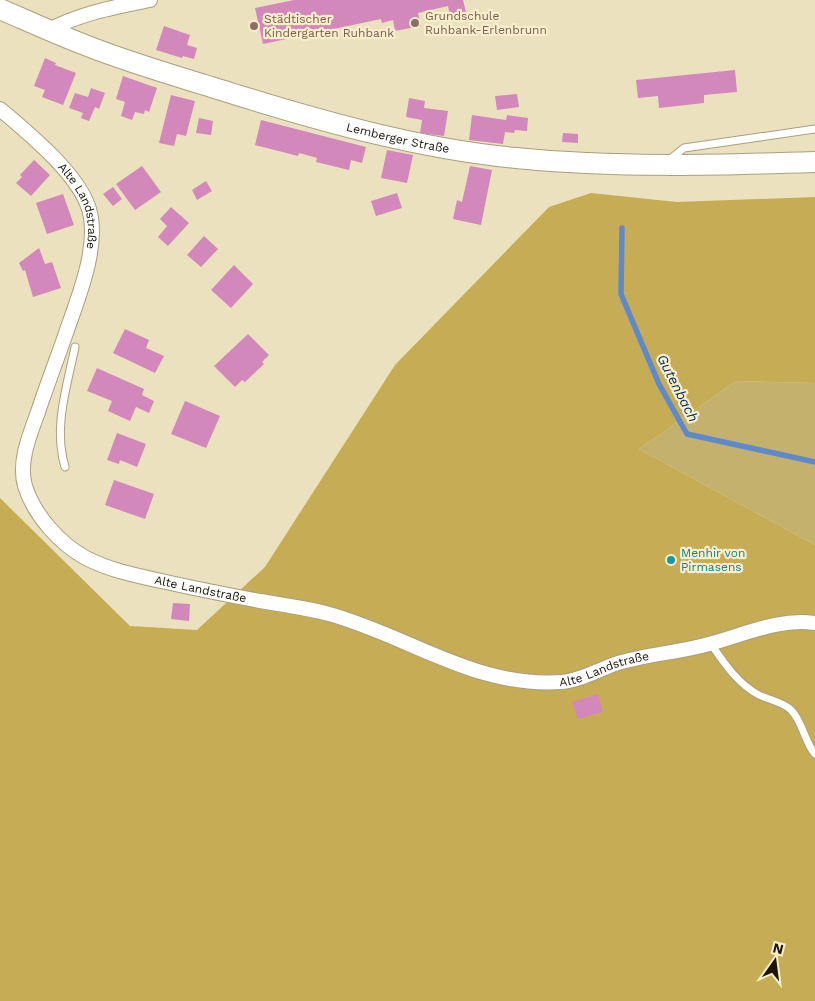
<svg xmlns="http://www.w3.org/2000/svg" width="815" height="1001" viewBox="0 0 815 1001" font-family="'Work Sans',sans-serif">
<rect width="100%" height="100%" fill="#ece1be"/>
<polygon fill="#c5b16e" points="736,381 815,383 815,545 639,449"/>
<polygon fill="#c6ac55" points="591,193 677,202 815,197 815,383 736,381 639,449 815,545 815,1001 0,1001 0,498 130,626 197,630 265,567 395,365 549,207"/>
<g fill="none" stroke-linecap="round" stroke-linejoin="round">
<polyline stroke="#5e8acc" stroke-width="5.5" points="622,228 621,294 659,384 687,434 815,462"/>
</g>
<g fill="#d288bb">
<polygon points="294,0 463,0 466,12 450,16 448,6 418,13 421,26 395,31 393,20 382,23 381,19 263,44 255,8"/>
<polygon points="164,26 190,35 187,45 197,48 194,59 183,56 182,58 156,50"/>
<polygon points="45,58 56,63 55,65 76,73 63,105 42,97 45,90 34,86"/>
<polygon points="735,70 737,92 704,95 704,103 659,108 658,96 638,98 636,80"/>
<polygon points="123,76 157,88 149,112 145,110 144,114 135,112 132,120 121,116 125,102 116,99"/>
<polygon points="91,88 105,93 99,109 95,107 89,121 81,118 83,113 69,108 75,93 88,97"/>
<polygon points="517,94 519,107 497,110 495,96"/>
<polygon points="171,95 195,101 186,136 177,134 174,146 159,143"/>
<polygon points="409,98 425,101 424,108 448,111 444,136 420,133 422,120 406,117"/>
<polygon points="472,115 506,120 507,115 528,118 527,131 515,130 514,133 505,132 503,144 469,140"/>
<polygon points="199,118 213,121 211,135 196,133"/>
<polygon points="261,120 366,147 362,163 351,160 349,170 316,162 317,158 299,153 298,156 255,145"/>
<polygon points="563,133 578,134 578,143 562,142"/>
<polygon points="387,150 413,155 407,183 381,178"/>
<polygon points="34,160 50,175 31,196 16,183 22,177 20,175"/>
<polygon points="142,166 161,192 135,210 116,184"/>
<polygon points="470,166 492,170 481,225 453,219 457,200 462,202"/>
<polygon points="206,181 212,191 197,200 192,190"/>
<polygon points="113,187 122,199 113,206 103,194"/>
<polygon points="397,193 402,208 376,216 371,201"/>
<polygon points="63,194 74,225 47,234 36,203"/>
<polygon points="171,207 189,223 168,246 158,237 167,226 160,219"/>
<polygon points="204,236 218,249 201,267 187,255"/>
<polygon points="39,248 45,264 52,262 61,288 33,297 25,270 23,271 19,263"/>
<polygon points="234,265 253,284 231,308 211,290"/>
<polygon points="125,329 149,340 146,348 164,356 155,373 113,353"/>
<polygon points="248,334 269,355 262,362 264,364 245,382 242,380 235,387 214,366"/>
<polygon points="97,368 144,389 142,395 154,401 149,413 136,407 130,421 108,411 112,401 87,391"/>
<polygon points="185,401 220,416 206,448 171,434"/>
<polygon points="117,433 146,444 137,467 120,460 119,464 107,460"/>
<polygon points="114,480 154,494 145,519 105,505"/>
<polygon points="173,603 190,604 189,621 171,619"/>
<polygon points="598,694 603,712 578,719 572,702"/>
</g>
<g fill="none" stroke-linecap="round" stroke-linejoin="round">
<defs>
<g id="lane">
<polyline points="669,160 684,148 815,129"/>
<path d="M65 467C53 427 67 387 75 347"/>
<path d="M711 644C724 663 738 684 759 695 769 700 783 702 791 710 803 722 804 741 815 754"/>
</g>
<g id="street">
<path d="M49 30C81 13 115 7 150 0"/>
<path id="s1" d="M0 109C28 133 78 173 89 209 100 246 78 298 66 333 57 359 47 385 38 412 30 434 18 462 25 486 34 515 60 544 86 558 111 571 139 576 166 582 197 589 228 595 260 601 283 605 307 608 329 614 409 636 475 688 561 682 579 681 598 670 615 664 645 654 678 653 709 644 744 635 778 618 815 623"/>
</g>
<g id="secondary">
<path id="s2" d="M0 9C28 21 56 34 85 45 135 65 187 79 237 95 328 123 421 149 516 158 615 168 716 165 815 162"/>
</g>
</defs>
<use href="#lane" stroke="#a99f7e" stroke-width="9"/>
<use href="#street" stroke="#a99f7e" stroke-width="16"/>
<use href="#secondary" stroke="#a99f7e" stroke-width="22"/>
<use href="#lane" stroke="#fff" stroke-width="7"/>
<use href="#street" stroke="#fff" stroke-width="14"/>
<use href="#secondary" stroke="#fff" stroke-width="20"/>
</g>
<g fill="#8d6e63" stroke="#f9eecb" stroke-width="2">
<circle cx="415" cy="23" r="5"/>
<circle cx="254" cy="26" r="5"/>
</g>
<circle fill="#0f9aa8" stroke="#f9eecb" stroke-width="2" cx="671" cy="560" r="5"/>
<g text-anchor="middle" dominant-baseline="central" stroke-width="4.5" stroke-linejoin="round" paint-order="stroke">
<g font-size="12" fill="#785e54" stroke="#f9eecb" text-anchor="start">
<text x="425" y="16">Grundschule<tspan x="425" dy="14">Ruhbank-Erlenbrunn</tspan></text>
<text x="264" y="19">Städtischer<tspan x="264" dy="14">Kindergarten Ruhbank</tspan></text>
</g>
<g font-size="12" fill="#1a160a" stroke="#f9eecb">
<text stroke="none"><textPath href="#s2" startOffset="419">Lemberger Straße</textPath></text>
<text stroke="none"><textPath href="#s1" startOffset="129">Alte Landstraße</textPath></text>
<text stroke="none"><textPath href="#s1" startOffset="639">Alte Landstraße</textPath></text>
<text stroke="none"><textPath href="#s1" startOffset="1059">Alte Landstraße</textPath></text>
</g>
<g font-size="12" fill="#0d838f" stroke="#f9eecb" text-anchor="start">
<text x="681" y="553">Menhir von<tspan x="681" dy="14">Pirmasens</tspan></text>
</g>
<g font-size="14" font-style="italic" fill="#032e69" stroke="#f9eecb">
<text transform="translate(678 388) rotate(63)">Gutenbach</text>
</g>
</g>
<g transform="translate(775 961) rotate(14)" stroke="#f9eecb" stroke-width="4" paint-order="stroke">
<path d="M0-4L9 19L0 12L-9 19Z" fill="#1a160a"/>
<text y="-8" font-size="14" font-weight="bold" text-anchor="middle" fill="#1a160a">N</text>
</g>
</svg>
